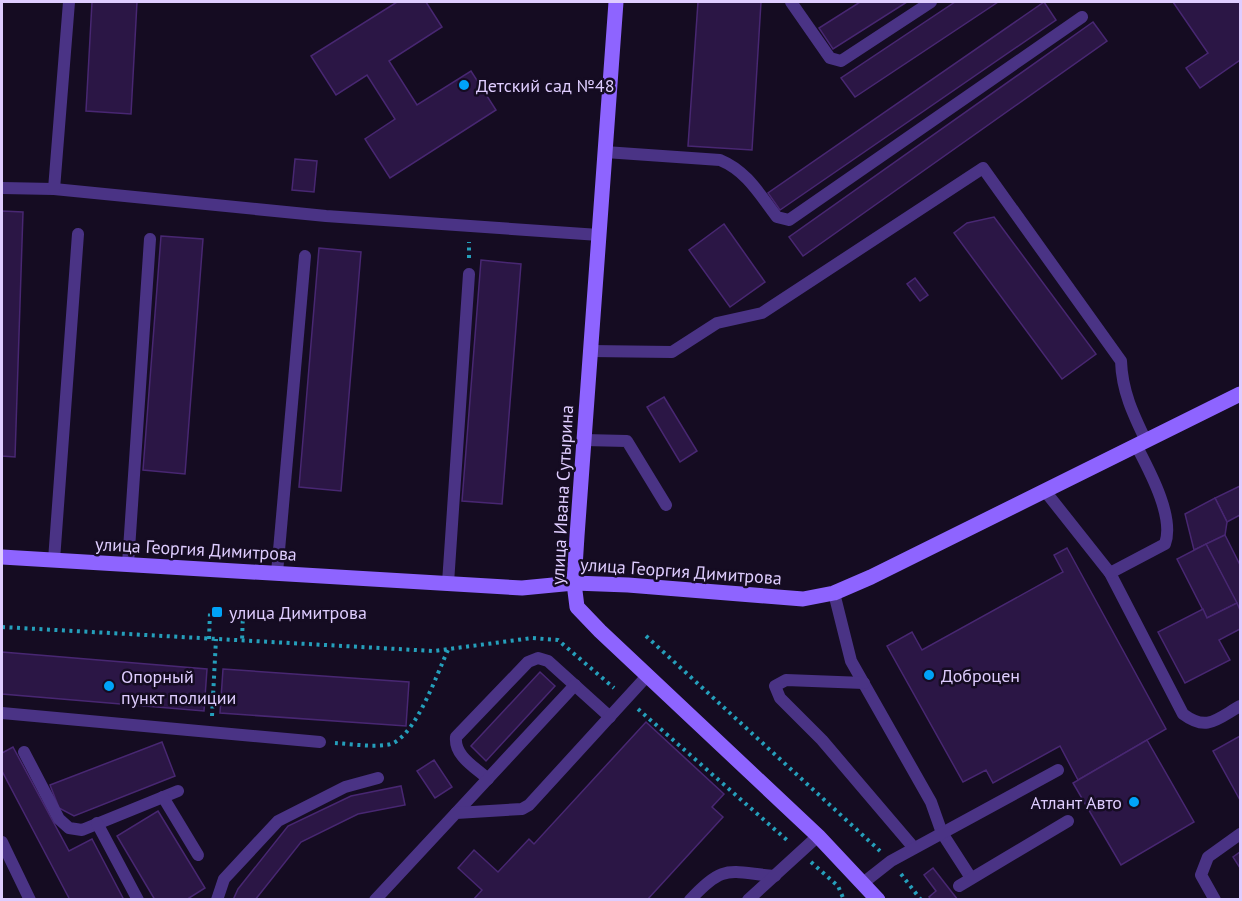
<svg xmlns="http://www.w3.org/2000/svg" width="1242" height="901" viewBox="0 0 1242 901" font-family="'PT Sans',sans-serif">
<rect width="100%" height="100%" fill="#150c22"/>
<g fill="#2b1645" stroke="#482772" stroke-width="1.5">
<polygon points="92,2 137,2 131,114 86,111"/>
<polygon points="397,2 426,2 442,27 389,61 417,105 471,71 496,110 390,178 365,139 395,119 367,75 336,95 311,56"/>
<polygon points="698,2 761,2 752,150 688,146"/>
<polygon points="860,2 907,2 833,49 819,28"/>
<polygon points="955,2 998,2 855,97 841,78"/>
<polygon points="1044,2 1056,20 780,210 768,193"/>
<polygon points="1173,2 1240,2 1240,60 1200,88 1186,68 1208,53"/>
<polygon points="1093,22 1107,41 803,256 789,237"/>
<polygon points="295,159 317,161 314,192 292,190"/>
<polygon points="2,211 23,212 15,457 2,456"/>
<polygon points="994,217 1096,354 1062,379 954,233 967,223"/>
<polygon points="724,224 765,282 730,307 689,250"/>
<polygon points="161,236 203,239 185,474 143,470"/>
<polygon points="319,248 361,252 341,491 299,487"/>
<polygon points="481,260 521,264 502,504 462,501"/>
<polygon points="915,278 928,295 920,301 907,284"/>
<polygon points="664,397 697,451 680,462 647,407"/>
<polygon points="1240,486 1240,515 1227,522 1215,498"/>
<polygon points="1215,498 1227,522 1225,535 1194,550 1185,514"/>
<polygon points="1225,535 1240,565 1240,610 1206,544"/>
<polygon points="1206,544 1237,603 1207,618 1177,559"/>
<polygon points="1067,548 1166,729 1078,780 1060,746 993,783 986,770 963,782 887,646 912,632 922,650 1063,572 1054,555"/>
<polygon points="1237,603 1240,610 1240,629 1219,640 1230,660 1185,683 1158,632 1203,609 1207,618"/>
<polygon points="2,652 207,669 204,711 2,694"/>
<polygon points="223,669 409,682 406,726 220,713"/>
<polygon points="540,672 555,686 486,761 471,746"/>
<polygon points="646,722 724,794 712,807 723,817 647,900 473,900 482,890 458,868 474,850 498,872 529,839 534,844"/>
<polygon points="1240,736 1240,800 1213,751"/>
<polygon points="1147,740 1194,822 1121,865 1073,783"/>
<polygon points="162,742 175,776 74,816 59,808 50,785"/>
<polygon points="13,747 69,851 92,839 124,900 70,900 2,771 2,753"/>
<polygon points="434,760 452,787 435,798 417,771"/>
<polygon points="401,786 405,805 358,814 301,842 255,900 233,900 238,889 288,826 351,796"/>
<polygon points="158,811 205,888 186,900 155,900 117,836"/>
<polygon points="1240,852 1240,868 1233,857"/>
<polygon points="933,868 958,900 931,900 929,897 936,891 924,875"/>
</g>
<g fill="none" stroke-linecap="round" stroke-linejoin="round">
<g stroke="#259fbb" stroke-width="4" stroke-dasharray="3 4.5" stroke-linecap="butt">
<polyline points="469,258 469,242"/>
<polyline points="2,627 434,651 532,638 558,640 614,688"/>
<polyline points="646,636 880,851"/>
<polyline points="209,639 210,612 243,613 242,641"/>
<polyline points="638,709 788,841"/>
<polyline points="212,716 216,639"/>
<path d="M335 743C351 744 370 747 386 745 414 743 437 673 448 650"/>
<polyline points="811,862 838,886 844,900"/>
<polyline points="901,874 921,900"/>
</g>
<g stroke="#4a3385" stroke-width="12">
<polyline points="791,2 830,58 841,61 931,2"/>
<path d="M605 152 720 160C747 171 760 195 777 217L789 220 1082 17"/>
<polyline points="2,188 54,189 326,216 599,235"/>
<polyline points="54,189 69,2"/>
<path d="M590 351 672 352 717 323 762 313 983 168 1121 361C1122 391 1133 414 1146 441"/>
<polyline points="584,440 627,441 666,505"/>
<path d="M1045 491 1110 573 1183 714C1207 732 1217 719 1240 706"/>
<polyline points="54,560 78,234"/>
<polyline points="128,564 150,239"/>
<polyline points="277,573 305,256"/>
<path d="M1110 573 1165 544C1175 517 1149 470 1136 445"/>
<polyline points="448,583 469,274"/>
<polyline points="834,593 851,661 931,802 942,833 971,878"/>
<polyline points="864,683 786,680 775,686 780,698 822,740 914,848"/>
<polyline points="2,713 320,742"/>
<polyline points="24,752 59,819 69,828 82,830 178,791"/>
<path d="M488 779C475 767 454 756 456 737L528 662 538 658 548 661 610 717"/>
<polyline points="163,797 198,855"/>
<polyline points="456,813 575,685"/>
<polyline points="97,823 138,900"/>
<polyline points="2,842 30,900"/>
<polyline points="863,883 891,861 1058,770"/>
<polyline points="959,886 1068,821"/>
<polyline points="217,900 224,879 278,821 345,787 378,778"/>
<polyline points="375,900 456,813 522,809 529,805 647,676"/>
<path d="M690 900C724 863 728 872 775 876"/>
<polyline points="748,900 818,836"/>
<polyline points="1215,900 1201,875 1208,857 1240,834"/>
</g>
<g stroke="#8e64ff" stroke-width="15">
<polyline points="616,2 577,536 574,583 577,607 600,631 818,836 878,900"/>
<polyline points="2,557 522,588 574,583 628,585 803,599 834,593 871,577 1240,394"/>
</g>
</g>
<g fill="#00a3f8" stroke="#150c22" stroke-width="2">
<circle cx="464" cy="85" r="6"/>
<rect x="211" y="606" width="12" height="12" rx="3"/>
<circle cx="929" cy="675" r="6"/>
<circle cx="109" cy="686" r="6"/>
<circle cx="1134" cy="802" r="6"/>
</g>
<g text-anchor="middle" dominant-baseline="central" stroke-width="5" stroke-linejoin="round" paint-order="stroke">
<g font-size="18" fill="#dfcdff" stroke="#150c22" text-anchor="start">
<text x="476" y="85">Детский сад №48</text>
<text x="229" y="612">улица Димитрова</text>
<text x="941" y="675">Доброцен</text>
<text x="121" y="676">Опорный<tspan x="121" dy="21">пункт полиции</tspan></text>
<text x="1122" y="802" text-anchor="end">Атлант Авто</text>
</g>
<g font-size="18" fill="#dfcdff" stroke="#150c22">
<text transform="translate(562 495) rotate(-87)">улица Ивана Сутырина</text>
<text transform="translate(196 549) rotate(3)">улица Георгия Димитрова</text>
<text transform="translate(681 571) rotate(4)">улица Георгия Димитрова</text>
</g>
</g>
<rect width="1242" height="901" fill="none" stroke="#dfcdff" stroke-width="6"/>
</svg>
